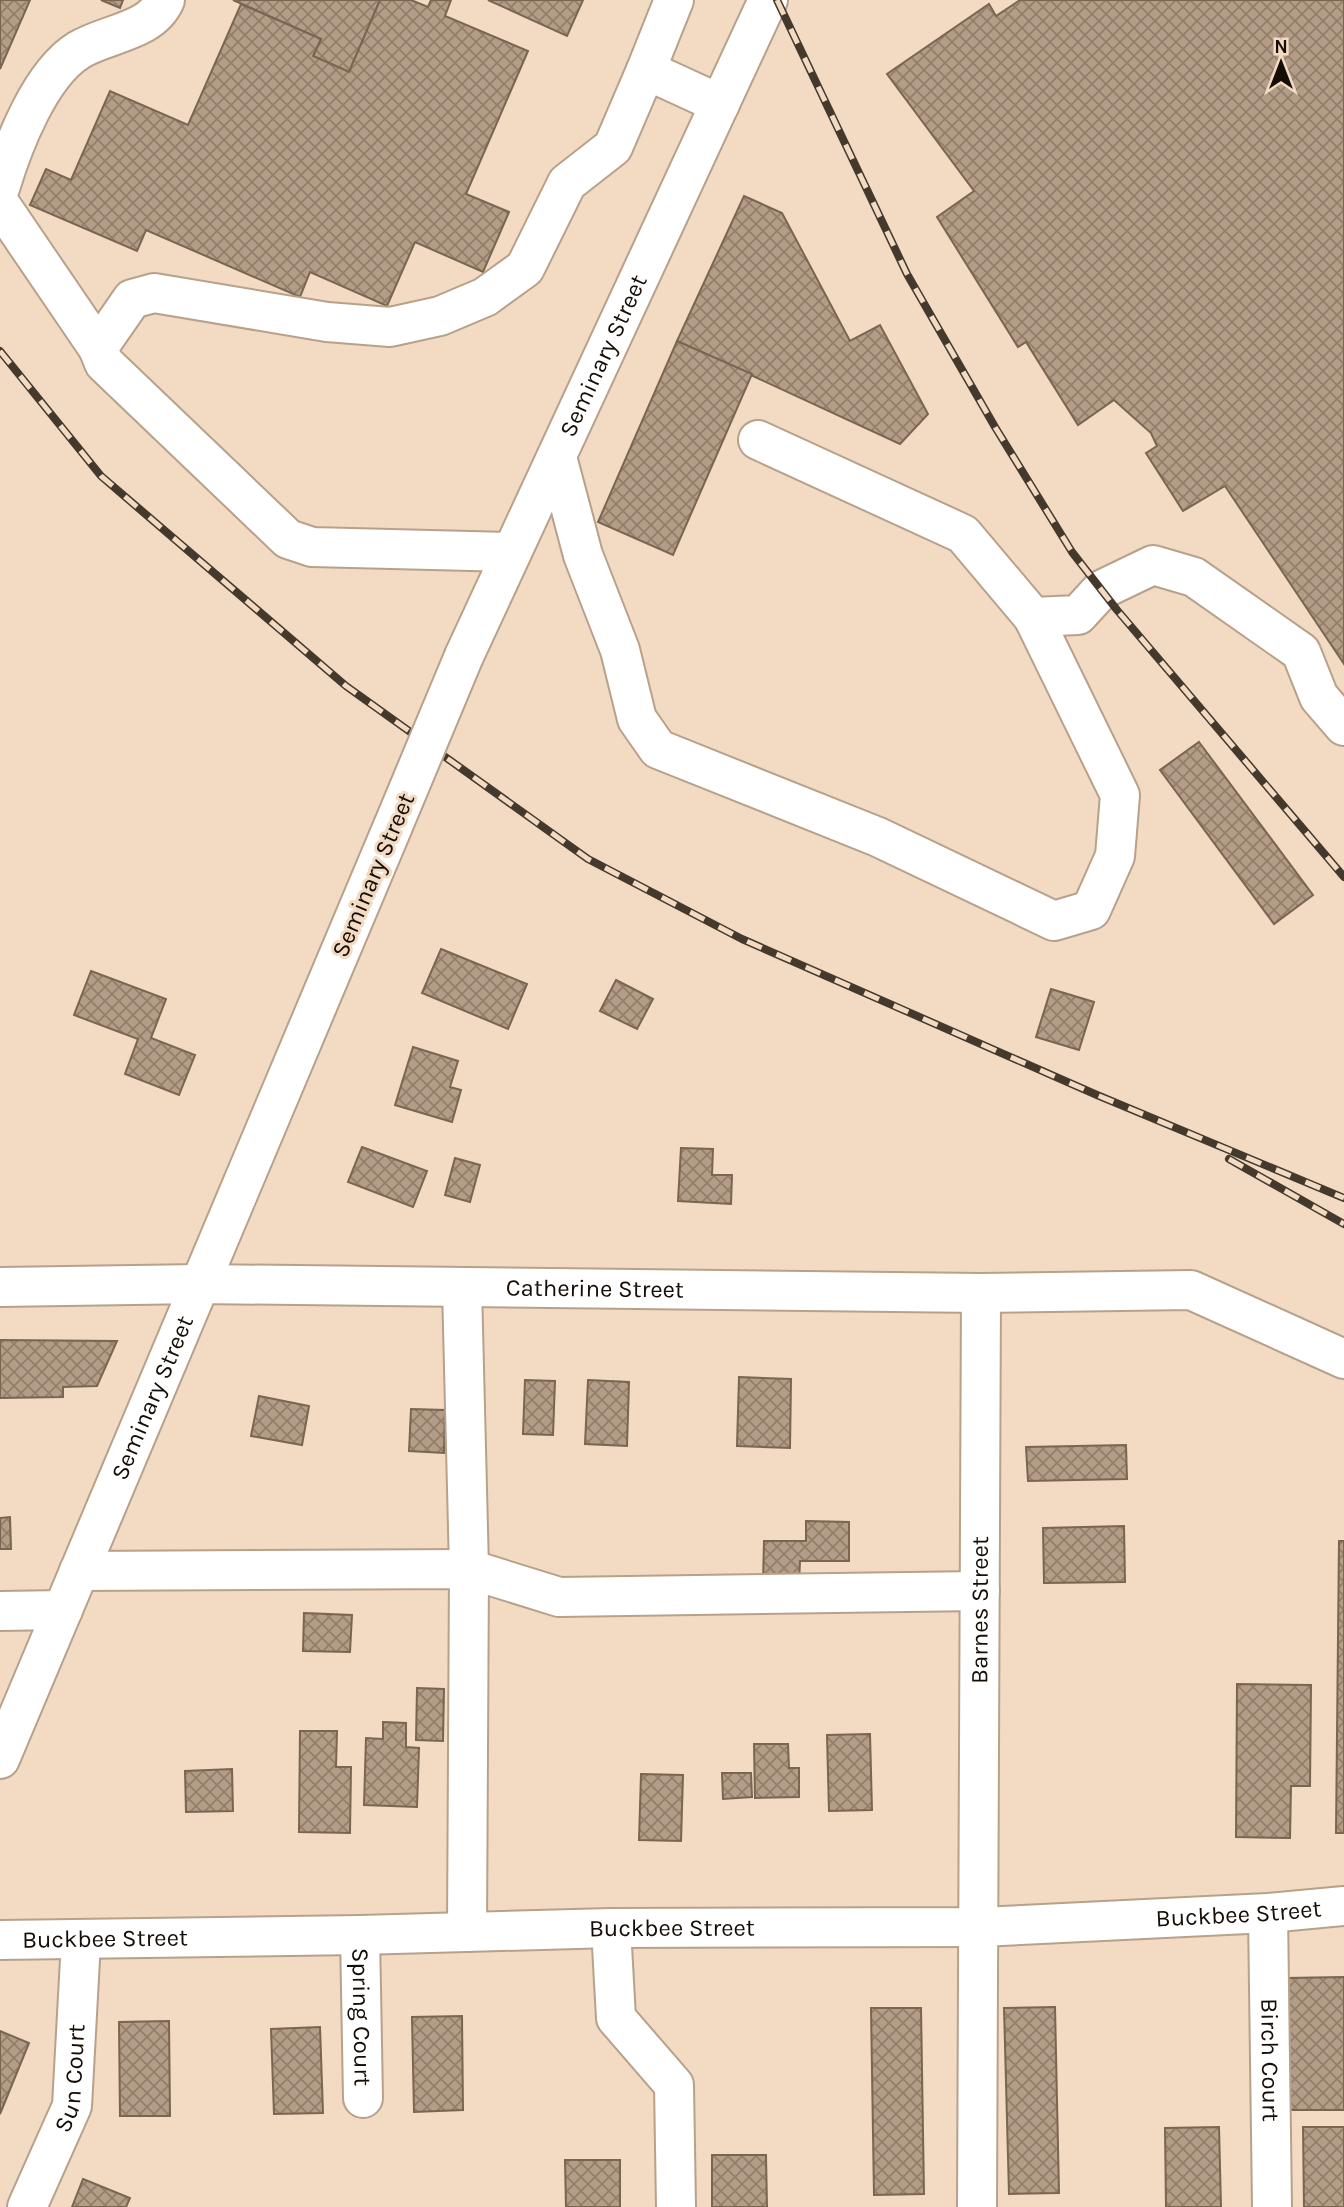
<svg xmlns="http://www.w3.org/2000/svg" width="1344" height="2207" viewBox="0 0 1344 2207" font-family="Karla,sans-serif">
<defs>
<pattern id="building-cross-hatch" width="8" height="8" patternUnits="userSpaceOnUse" patternTransform="scale(1.75)"><rect width="8" height="8" fill="#b39d87"/><path d="M0 0l8 8M0 8l8-8" fill="none" stroke="#917e6c"/></pattern>
</defs>
<rect width="100%" height="100%" fill="#f2dac3"/>
<g fill="url(#building-cross-hatch)" stroke="#7a6551" stroke-width="2">
<polygon points="0,0 30,0 0,69"/>
<polygon points="101,0 123,0 120,8"/>
<polygon points="233,0 380,0 349,72 313,56 321,39"/>
<polygon points="380,0 411,0 428,7 431,0 451,0 445,16 528,51 466,194 509,212 483,272 415,242 387,306 310,272 300,297 146,230 137,251 30,205 46,169 71,180 110,91 188,125 241,4 321,39 313,56 349,72"/>
<polygon points="488,0 583,0 567,36"/>
<polygon points="1020,0 1344,0 1344,664 1225,486 1183,511 1146,453 1157,446 1151,433 1114,400 1078,425 1026,342 1018,347 937,217 974,191 887,74 989,4 996,16"/>
<polygon points="744,196 782,213 850,341 880,325 928,414 900,444 677,341"/>
<polygon points="677,341 752,374 673,555 598,522"/>
<polygon points="1199,742 1313,895 1274,924 1160,770"/>
<polygon points="441,949 527,984 508,1029 422,993"/>
<polygon points="91,971 166,999 151,1038 195,1055 179,1095 125,1074 138,1039 74,1015"/>
<polygon points="616,980 653,999 637,1029 600,1011"/>
<polygon points="1051,989 1094,1002 1079,1050 1036,1037"/>
<polygon points="413,1047 458,1061 450,1087 461,1090 452,1122 395,1105"/>
<polygon points="362,1147 427,1171 413,1207 348,1182"/>
<polygon points="681,1148 713,1149 712,1175 732,1175 731,1204 678,1201"/>
<polygon points="455,1158 480,1165 470,1202 445,1195"/>
<polygon points="0,1340 117,1341 97,1386 63,1387 63,1397 0,1398"/>
<polygon points="739,1377 791,1379 790,1448 737,1446"/>
<polygon points="525,1380 555,1381 553,1435 523,1434"/>
<polygon points="588,1380 629,1382 627,1446 585,1444"/>
<polygon points="259,1396 309,1406 302,1445 251,1436"/>
<polygon points="411,1409 445,1410 444,1453 409,1451"/>
<polygon points="1126,1445 1127,1479 1028,1481 1026,1447"/>
<polygon points="10,1517 11,1549 0,1549 0,1518"/>
<polygon points="806,1521 849,1522 849,1561 800,1561 799,1583 763,1583 764,1541 806,1541"/>
<polygon points="1124,1526 1125,1582 1044,1583 1043,1528"/>
<polygon points="1339,1541 1344,1541 1344,1833 1336,1833"/>
<polygon points="304,1613 352,1615 350,1652 303,1651"/>
<polygon points="1237,1684 1311,1685 1310,1786 1291,1786 1290,1838 1236,1837"/>
<polygon points="417,1688 444,1689 443,1741 416,1740"/>
<polygon points="383,1722 406,1723 406,1747 419,1748 417,1807 364,1805 366,1738 383,1739"/>
<polygon points="300,1731 337,1731 336,1767 351,1767 350,1833 299,1832"/>
<polygon points="870,1734 872,1810 829,1811 827,1735"/>
<polygon points="754,1744 788,1744 789,1768 799,1768 799,1797 755,1798"/>
<polygon points="232,1769 233,1811 186,1812 185,1771"/>
<polygon points="722,1773 751,1773 752,1797 723,1799"/>
<polygon points="641,1774 683,1775 681,1841 639,1840"/>
<polygon points="1344,1977 1344,2110 1288,2110 1286,1978"/>
<polygon points="1055,2007 1059,2193 1009,2194 1004,2008"/>
<polygon points="871,2008 921,2008 924,2194 874,2195"/>
<polygon points="462,2016 463,2110 414,2112 412,2017"/>
<polygon points="169,2021 170,2116 120,2116 119,2022"/>
<polygon points="320,2027 323,2113 274,2114 271,2029"/>
<polygon points="0,2031 29,2043 0,2114"/>
<polygon points="1219,2127 1221,2207 1166,2207 1165,2128"/>
<polygon points="1303,2127 1344,2127 1344,2207 1304,2207"/>
<polygon points="712,2155 766,2155 767,2207 712,2207"/>
<polygon points="565,2160 620,2160 620,2207 566,2207"/>
<polygon points="83,2179 130,2198 126,2207 72,2207"/>
</g>
<g fill="none" stroke-linecap="round" stroke-linejoin="round">
<defs>
<g id="minor">
<polyline points="646,70 674,0"/>
<path d="M0 188C13 145 40 74 79 50 107 33 151 32 165 0"/>
<polyline points="0,204 98,348"/>
<polyline points="758,440 963,534 1033,617 1078,615 1101,590 1153,565 1194,577 1301,652 1319,697 1344,726"/>
<polyline points="557,457 583,555 620,650 637,719 658,749 878,837 1054,921 1091,910 1115,856 1120,795 1033,617"/>
<polyline points="512,552 312,547 288,539 104,363 98,348 132,299 154,293 327,322 390,327 440,316 485,297 525,268 567,183 613,147 646,70 720,104"/>
<path id="s1" d="M464 656 768 0"/>
<path id="s2" d="M0 1287 200 1284 981 1293 1191 1290 1344 1359"/>
<polyline points="462,1287 469,1569 467,1932"/>
<polyline points="79,1571 469,1569 559,1597 980,1591"/>
<polyline points="0,1611 63,1610"/>
<path id="s3" d="M0 1759 393 826"/>
<path id="s4" d="M1268 1913 1272 2207"/>
<polyline points="611,1928 616,2018 674,2085 676,2207"/>
<path id="s5" d="M360 1935 363 2098"/>
<path id="s6" d="M0 1940 360 1935 611 1928 980 1927 1268 1913 1344 1906"/>
<path id="s7" d="M27 2207 72 2106 81 1941"/>
<path id="s8" d="M977 2207 981 1293"/>
</g>
</defs>
<use href="#minor" stroke="#b8a18b" stroke-width="42"/>
<use href="#minor" stroke="#fff" stroke-width="38"/>
<defs>
<g id="rail">
<polyline points="777,0 907,274 995,427 1072,552 1117,610 1344,877"/>
<polyline points="0,351 101,476 346,686 588,859 742,939 1097,1095 1344,1198"/>
<polyline points="1229,1159 1344,1224"/>
</g>
</defs>
<use href="#rail" stroke="#44392d" stroke-width="8"/>
<use href="#rail" stroke="#f2dac3" stroke-width="5" stroke-dasharray="16" stroke-linecap="butt"/>
<defs>
<polyline id="minor-bridge" points="393,826 464,656"/>
</defs>
<use href="#minor-bridge" stroke="#b8a18b" stroke-width="42" stroke-linecap="butt"/>
<use href="#minor-bridge" stroke="#fff" stroke-width="38"/>
</g>
<g text-anchor="middle" dominant-baseline="central" stroke-width="6" stroke-linejoin="round" paint-order="stroke">
<g font-size="24" fill="#160e06" stroke="#f2dac3">
<text stroke="none"><textPath href="#s1" startOffset="331">Seminary Street</textPath></text>
<text transform="translate(373 875) rotate(-67)">Seminary Street</text>
<text stroke="none"><textPath href="#s2" startOffset="595">Catherine Street</textPath></text>
<text stroke="none"><textPath href="#s3" startOffset="392">Seminary Street</textPath></text>
<text stroke="none"><textPath href="#s8" startOffset="597">Barnes Street</textPath></text>
<text stroke="none"><textPath href="#s6" startOffset="1239">Buckbee Street</textPath></text>
<text stroke="none"><textPath href="#s6" startOffset="672">Buckbee Street</textPath></text>
<text stroke="none"><textPath href="#s6" startOffset="105">Buckbee Street</textPath></text>
<text stroke="none"><textPath href="#s5" startOffset="82">Spring Court</textPath></text>
<text stroke="none"><textPath href="#s4" startOffset="147">Birch Court</textPath></text>
<text stroke="none"><textPath href="#s7" startOffset="138">Sun Court</textPath></text>
</g>
</g>
<g transform="translate(1281 63)" stroke="#f2dac3" stroke-width="5" paint-order="stroke">
<path d="M0-5L12 26L0 18L-12 26Z" fill="#160e06"/>
<text y="-10" font-size="19" font-weight="bold" text-anchor="middle" fill="#160e06">N</text>
</g>
</svg>
